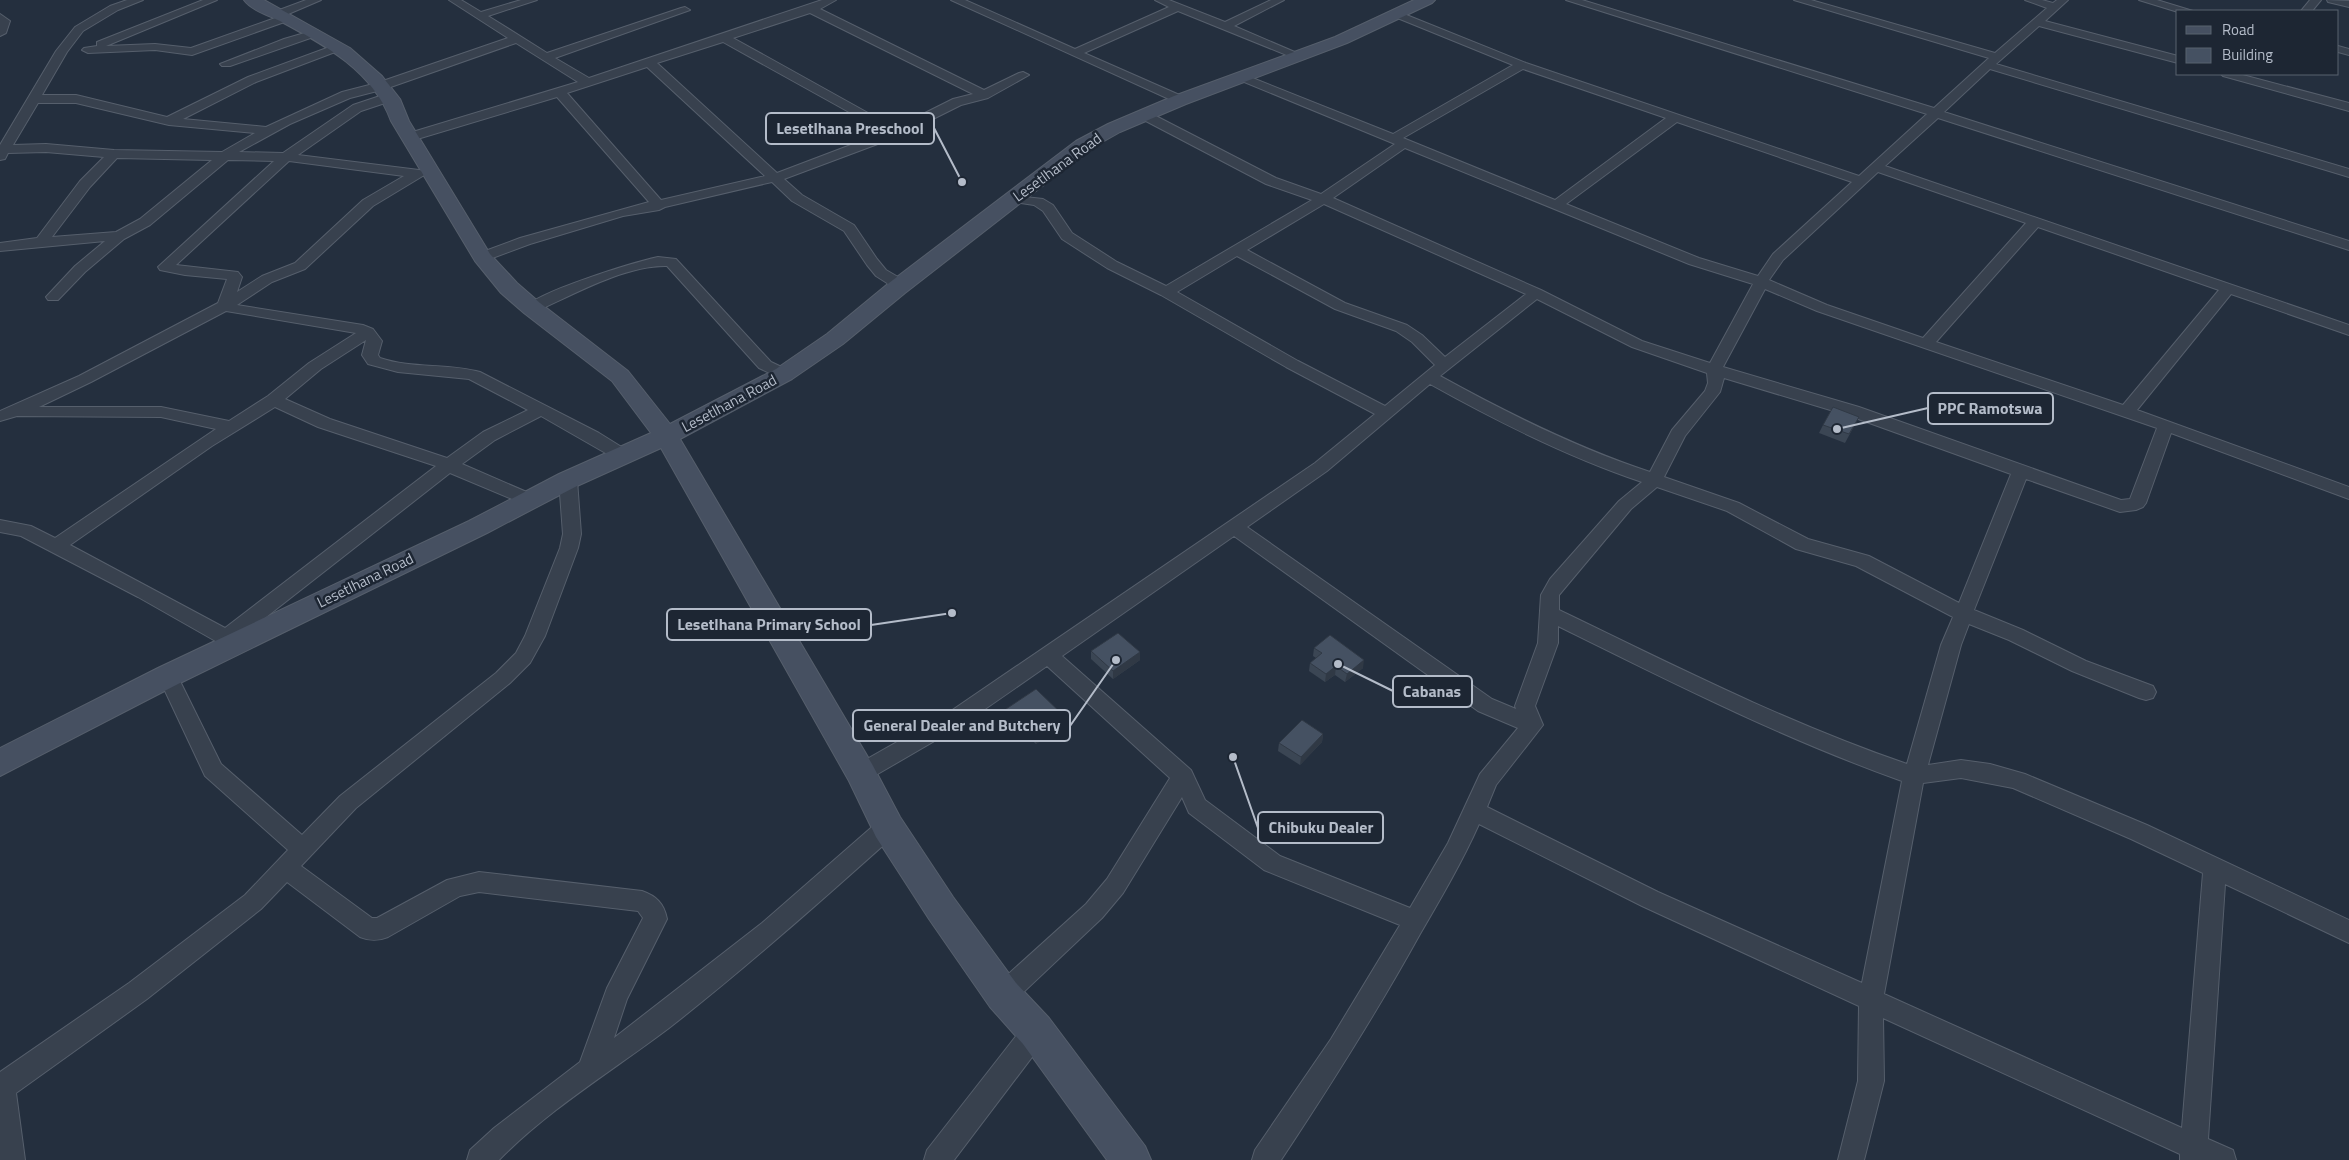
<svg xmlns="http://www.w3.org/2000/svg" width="2349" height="1160" viewBox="0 0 2349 1160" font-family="'Titillium Web',sans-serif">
<rect width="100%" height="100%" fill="#242f3e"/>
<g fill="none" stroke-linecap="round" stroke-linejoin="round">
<defs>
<g id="street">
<path d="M127 0H143L118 10 83 31 67 52 42 95H76L167 117 248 77 335 45H343V49L256 82 183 119 266 127 342 92 377 83 508 38 449 0H461L481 12 521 0H537L488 16 547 53 681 8 685 7 690 10 555 58 589 78 822 0H836L820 9 984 90 1019 73 1023 72 1029 75 988 98 961 105 899 136 784 179 802 195 854 225 877 259 886 270 898 277 904 288 897 292 892 291 887 283 876 276 867 265 844 231 792 201 772 182 665 207 659 210 623 216 530 244 487 260H477L475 257 477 254 520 238 649 202 557 97 414 140H406L404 137 406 134 578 82 516 43 385 89 350 98 290 124 239 152 283 153 353 105 386 94H394L396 97 394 100 361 111 298 155 419 170 424 171 426 174 373 206 305 269 272 282 237 305 363 325 373 329 382 341 378 355 380 358C412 369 447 363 480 372L599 433 628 451 630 455 628 459H616L541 416 495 440 462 464 536 496 539 500 536 504H524L450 473 242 636 246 641 243 646 236 648 219 643 138 597 21 536 0 532V520L31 526 55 538 216 429 161 417 17 416 0 421V411L79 376 218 303 227 279 185 275 160 270 158 267 274 161 228 160 150 225 124 239 85 272 58 300H48L46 297 75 266 105 241 0 251V243L37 238 80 181 104 157 46 152 8 153 5 159 0 160V145L56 51 75 27 110 6ZM810 13 973 94 953 99 895 128 733 38ZM723 42 885 132 777 173 657 63ZM647 67 765 176 661 200 567 93ZM38 103H76L169 125 255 133 222 152 114 150 46 144 13 145ZM117 158 212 160 140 219 116 232 52 237 90 187ZM289 161 404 176 363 200 295 263 262 276 237 292 242 277 238 272 176 265ZM226 311 356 333 309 363 268 396 229 421 161 407H39L91 382ZM366 340 362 355 368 364 398 372 469 379 528 410 483 432 447 458 330 419 285 399 321 369ZM275 407 318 427 436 466 225 628 70 545 212 446Z"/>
<polygon points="203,0 217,0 106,46 155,44 191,48 278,17 273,14 274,12 306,0 321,0 286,15 290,16 290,20 192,55 155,50 88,53 82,50 84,48 97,46 97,42"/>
<polygon points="951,0 965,0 1075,49 1169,7 1155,0 1169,0 1225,22 1271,0 1284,0 1234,26 1304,56 1302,58 1294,58 1178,11 1084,53 1184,97 1186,100 1180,104"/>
<path d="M1566 0H1582L1934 108 1989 58 1794 0H1811L1995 53 2047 8 2025 0H2042L2053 3 2057 0H2068L2045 21 2178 56V63L2039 26 1996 64 2349 169V177L1990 69 1944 112 2349 241V250L1938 118 1885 166 2349 325V335L2231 294 2137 410 2349 487V499L2171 433 2146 503 2143 507 2136 510 2120 512 2026 479 1974 610 2023 630 2086 661 2153 686 2156 692 2153 698 2146 700 2139 698 2072 671 2009 640 1969 624 1961 645 1928 765 1961 760 1990 764 2025 774 2147 825 2349 920V943L2225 884 2208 1139 2233 1150 2236 1160H2180V1154L1883 1018 1884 1081 1864 1160H1838L1858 1081 1859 1006 1642 906 1479 824C1462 862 1441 898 1420 934 1377 1012 1330 1086 1281 1160H1252L1255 1150 1331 1039 1400 925 1264 870 1189 813 1182 797 1123 893 1102 918 1012 1003 1003 1007 994 1003 991 995 994 987 1086 904 1107 879 1170 778 1047 666 962 725 869 779 861 782 853 779 850 773 853 767 948 713 1315 463 1375 414 1286 367 1161 295 1107 268 1062 239 1043 211 1034 205 1008 201 1006 198 1008 195 1043 199 1053 205 1072 233 1117 262 1166 286 1312 200 1266 184 1142 119 1140 116 1142 113H1150L1276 178 1321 194 1395 144 1237 79V75H1245L1393 134 1513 65 1395 17 1394 15 1399 12 1526 63 1859 176 1927 114ZM1523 69 1666 118 1555 200 1403 138ZM1677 122 1852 182 1773 254 1758 276 1699 258 1566 204ZM1405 148 1689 264 1753 284 1710 363 1642 341 1541 290 1333 198ZM1878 172 2026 223 1923 338 1827 305 1769 280 1783 260ZM1324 204 1526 294 1445 357 1422 335 1407 325 1345 303 1247 250ZM2038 227 2219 290 2123 405 1936 342ZM1237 256 1335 309 1396 331 1412 342 1435 365 1385 406 1298 361 1177 292ZM1765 289 1817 311 2157 428 2130 499 2121 500 1859 407 1723 367ZM1537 299 1632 347 1707 373 1708 383 1705 391 1672 430 1650 472C1577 448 1507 413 1440 376ZM1724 378 1847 415 2011 474 1959 603 1869 556 1808 539 1739 503 1664 477 1685 436 1720 392ZM1430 384C1498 422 1568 457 1642 482L1619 501 1550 579 1541 595 1538 643 1515 706 1516 709 1492 699 1247 527 1327 471ZM1657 487 1727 511 1796 549 1856 566 1953 617 1941 645 1907 764C1787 723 1673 665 1559 610V595L1564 589 1631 509ZM1234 536 1478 711 1518 728 1480 774 1448 843 1410 908 1280 856 1205 800 1191 770 1062 656ZM1558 626C1671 682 1784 739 1902 781L1862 983 1658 892 1487 807 1496 785 1543 725 1535 706 1558 643ZM1961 778 2013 788 2131 839 2203 873 2182 1128 1884 994 1923 783Z"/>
<polygon points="2139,0 2157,0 2193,11 2178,12"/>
<polygon points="2310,0 2321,0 2312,11 2301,11"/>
<polygon points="2327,0 2349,1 2349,7 2328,2"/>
<polygon points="0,14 10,21 6,33 0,36"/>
<polygon points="315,30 319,31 319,35 230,66 222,66 220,64 284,39"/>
<polygon points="2338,46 2349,49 2349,55 2338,52"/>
<polygon points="2221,74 2239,74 2349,103 2349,111 2223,76"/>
<path d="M658 257 676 259 771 362 790 371 792 374 790 377H778L759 368 667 266C626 265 574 294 537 311H527L525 308C536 292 635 262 658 257Z"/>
<path d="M568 474 574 476 577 480 581 534 578 548 545 636 530 663 510 683 356 808 301 866 372 918H377L447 880 479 872 642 891C656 896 664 903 667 919L627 999 614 1038 762 923 880 820 888 818 896 820 899 827 896 834C822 900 747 967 669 1028 612 1071 549 1109 499 1160H467L470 1150 494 1128 580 1062 607 988 643 918 638 911 479 892 460 896 388 937C378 941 370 941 360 937L287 882 261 909 147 999 16 1093 25 1160H0V1072L129 983 245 895 288 850 205 776 158 676 161 671 168 668 175 671 221 764 302 835 340 796 496 673 516 653 525 636 560 548 563 534 559 480 562 476Z"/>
<polygon points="1036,1019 1045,1022 1049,1031 1045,1040 954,1160 924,1160 927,1150 1027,1022"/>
</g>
<path id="secondary" d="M244 0H264L350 48 382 76 400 99 409 121 490 254 517 283 540 303 628 371 670 424 776 369 827 334 889 283 1076 141 1108 124 1174 96 1335 37 1414 0H1435L1432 3 1347 43 1186 104 1120 132 1090 149 905 293 843 344 792 379 680 439 872 764 900 817 953 897 1016 983 1049 1018 1145 1146 1151 1160H1107L1023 1044 990 1007 929 919 876 837 849 781 661 448 577 486 487 533 178 684 0 776V748L158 668 469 521 559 474 651 433 612 381 524 313 501 293 475 261 391 121C373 71 325 45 280 21 270 16 251 10 244 0Z"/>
</defs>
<use href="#street" stroke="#565f6c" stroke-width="2"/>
<use href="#secondary" stroke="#565f6c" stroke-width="2"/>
<use href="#street" fill="#38414e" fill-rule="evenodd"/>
<use href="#secondary" fill="#465061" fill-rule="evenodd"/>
</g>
<g fill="#3b4654">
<polygon points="1859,417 1845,443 1819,433 1823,425"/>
<polygon points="1314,648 1363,668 1345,682 1335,675 1325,682 1309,671 1310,663 1316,658 1313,656"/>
<polygon points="1091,651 1140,652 1140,660 1113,679 1091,659"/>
<polygon points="1006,709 1065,724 1036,744 1007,717"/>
<polygon points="1323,734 1322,742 1300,765 1278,751 1279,743"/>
</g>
<g fill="#303945">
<polygon points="1140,652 1140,660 1113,679 1113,671"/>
<polygon points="1364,660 1363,668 1345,682 1347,674"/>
<polygon points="1336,666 1335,675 1325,682 1326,674"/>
<polygon points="1064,716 1065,724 1036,744 1035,736"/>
<polygon points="1323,734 1322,742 1300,765 1301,757"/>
</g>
<g fill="#455162" stroke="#303945">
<polygon points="1833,407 1859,417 1849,434 1823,425"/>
<polygon points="1118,633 1140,652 1113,671 1091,651"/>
<polygon points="1330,635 1364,660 1347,674 1336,666 1326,674 1310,663 1322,653 1314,648"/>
<polygon points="1036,689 1064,716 1035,736 1006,709"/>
<polygon points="1302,720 1323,734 1301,757 1279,743"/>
</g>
<g text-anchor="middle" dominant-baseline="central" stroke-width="5" stroke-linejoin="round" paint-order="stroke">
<g font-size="15" fill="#b4bcc9" stroke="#1d2633">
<text transform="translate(1057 167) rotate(-36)">Lesetlhana Road</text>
<text transform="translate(729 403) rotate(-28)">Lesetlhana Road</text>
<text transform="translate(365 580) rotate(-26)">Lesetlhana Road</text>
</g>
</g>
<path fill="none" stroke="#b4bcc9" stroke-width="2" d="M962 182L934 128M1837 429L1928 408M952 613L871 625M1338 664L1393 691M1116 660L1070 726M1233 757L1258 828"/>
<g fill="#b4bcc9" stroke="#1d2633" stroke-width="2">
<circle cx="962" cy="182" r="5"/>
<circle cx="1837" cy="429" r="5"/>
<circle cx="952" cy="613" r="5"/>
<circle cx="1338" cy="664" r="5"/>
<circle cx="1116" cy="660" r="5"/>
<circle cx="1233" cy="757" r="5"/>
</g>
<g fill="#1d2633" stroke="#b4bcc9" stroke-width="2">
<rect x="766" y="113" width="168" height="31" rx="5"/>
<rect x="1928" y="393" width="125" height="31" rx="5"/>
<rect x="667" y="609" width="204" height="31" rx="5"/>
<rect x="1393" y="676" width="79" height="31" rx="5"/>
<rect x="853" y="710" width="217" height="31" rx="5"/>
<rect x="1258" y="812" width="125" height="31" rx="5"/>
</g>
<g font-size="16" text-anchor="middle" font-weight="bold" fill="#b4bcc9">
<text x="850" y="134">Lesetlhana Preschool</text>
<text x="1990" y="414">PPC Ramotswa</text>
<text x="769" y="630">Lesetlhana Primary School</text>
<text x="1432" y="697">Cabanas</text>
<text x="962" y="731">General Dealer and Butchery</text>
<text x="1321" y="833">Chibuku Dealer</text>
</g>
<rect x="2176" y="10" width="162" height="65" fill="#1d2633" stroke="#59626f"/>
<rect x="2186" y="26" width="25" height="8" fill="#465061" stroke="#59626f"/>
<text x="2222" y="35" font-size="15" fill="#b4bcc9">Road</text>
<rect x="2186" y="48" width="25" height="15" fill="#455162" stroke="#59626f"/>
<text x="2222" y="60" font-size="15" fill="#b4bcc9">Building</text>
</svg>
